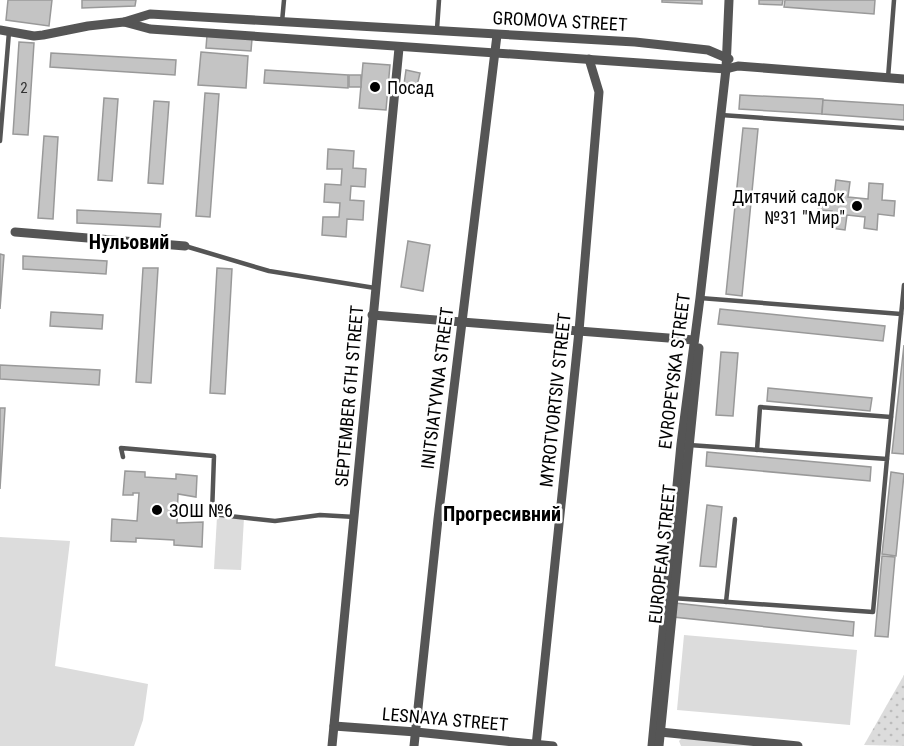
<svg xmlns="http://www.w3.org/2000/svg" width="904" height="746" viewBox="0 0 904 746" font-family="'Roboto Condensed',sans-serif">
<defs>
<pattern id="park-dots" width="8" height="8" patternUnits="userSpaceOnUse" patternTransform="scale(1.5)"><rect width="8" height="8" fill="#dcdcdc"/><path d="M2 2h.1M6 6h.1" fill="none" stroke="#bbb" stroke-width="1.8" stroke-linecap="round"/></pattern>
</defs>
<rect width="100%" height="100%" fill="#fff"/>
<g fill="#dcdcdc">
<polygon points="217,517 244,518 241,570 214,569"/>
<polygon points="0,537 70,541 55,666 148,684 143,720 134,746 0,746"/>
<polygon points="684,635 857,650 850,725 677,710"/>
<polygon points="683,737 765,746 681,746 679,741"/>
</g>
<polygon fill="url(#park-dots)" points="904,675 904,746 864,745"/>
<g fill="#c4c4c4" stroke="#999" stroke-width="1.5">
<polygon points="8,0 52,0 49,26 6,20"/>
<polygon points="82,0 136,0 135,6 82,8"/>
<polygon points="662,0 702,0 702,4 662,2"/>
<polygon points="759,0 783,0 782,5 759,4"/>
<polygon points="785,0 875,0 874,14 784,7"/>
<polygon points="207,35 252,39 251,51 206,48"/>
<polygon points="19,42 34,43 28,135 13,134"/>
<polygon points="201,52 248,56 246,88 198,85"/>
<polygon points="51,53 176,60 175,75 50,67"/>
<polygon points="363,63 390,65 386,110 359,108"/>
<polygon points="265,70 348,75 348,88 264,83"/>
<polygon points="406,70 420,73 417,86 404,84"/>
<rect x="349" y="75" width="12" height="12"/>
<polygon points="205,93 219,94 210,217 196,216"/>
<polygon points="740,95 823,99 822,114 739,109"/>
<polygon points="104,98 118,99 112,181 98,180"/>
<polygon points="823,100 904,105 904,120 822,114"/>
<polygon points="154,101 169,102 163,184 148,183"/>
<polygon points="743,128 758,129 742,296 726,294"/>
<polygon points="44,136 58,137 53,219 38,218"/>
<polygon points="328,149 354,151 353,168 366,169 365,187 351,186 350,200 364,201 363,220 347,219 346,237 322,235 323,217 339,217 340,203 324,202 325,184 341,185 342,169 327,169"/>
<polygon points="836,180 850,182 848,197 868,199 869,183 883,184 882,200 895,201 894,216 878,214 877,230 864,228 865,217 847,215 845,230 831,228 832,211 818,210 820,196 834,197"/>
<polygon points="77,210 161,214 160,227 77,223"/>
<polygon points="408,241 430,245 423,291 401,287"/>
<polygon points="0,254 4,255 0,309"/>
<polygon points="23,256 107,261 106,274 23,269"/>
<polygon points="143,268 158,268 151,383 136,382"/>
<polygon points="217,268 232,269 225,394 210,393"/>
<polygon points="720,309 885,326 883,341 718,324"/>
<polygon points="51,312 103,315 102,329 50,326"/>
<polygon points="904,345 904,454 892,453"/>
<polygon points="721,352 738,353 733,416 716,415"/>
<polygon points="0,365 100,370 99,385 0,379"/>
<polygon points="768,388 872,398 870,411 767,401"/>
<polygon points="0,408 5,408 0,489"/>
<polygon points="707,452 871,467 870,481 706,466"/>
<polygon points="125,471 145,472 145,477 176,479 176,474 197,476 196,497 178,494 177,523 203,522 202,547 174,545 174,540 136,538 136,542 111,541 112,519 137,521 139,493 133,493 133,495 123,495"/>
<polygon points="891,472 904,474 896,556 882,554"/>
<polygon points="707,505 722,507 716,567 700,566"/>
<polygon points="882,556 895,557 888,637 875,636"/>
<polygon points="675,603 854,622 853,636 673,617"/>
</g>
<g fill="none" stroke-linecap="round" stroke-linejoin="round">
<g stroke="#555" stroke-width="4.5">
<polyline points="282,22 284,0"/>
<polyline points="437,29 439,0"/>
<polyline points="888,78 894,0"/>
<polyline points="721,115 904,128"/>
<polyline points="0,141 9,32"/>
<polyline points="185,246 269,271 375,288"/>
<polyline points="700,298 901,314"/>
<polyline points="757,450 760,407 891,417"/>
<polyline points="123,457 121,448 214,456 212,514 275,521 320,515 355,517"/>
<polyline points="887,459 904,285"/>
<polyline points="672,598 873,612 887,459 689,445"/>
<polyline points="726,602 735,519"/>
</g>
<g stroke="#555" stroke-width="9">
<polyline points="124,22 150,29 726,69 738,66 904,79"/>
<polyline points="0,30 34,36 43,35 88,26 124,22 150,14 635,42 708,50 729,59"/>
<polyline points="15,232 185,246"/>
<polyline points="372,315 694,340"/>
<polyline points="334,726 416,732 553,746"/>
<polyline points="660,732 798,746"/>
<polyline points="332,746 399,48"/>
<polyline points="414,746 438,519 497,35"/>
<polyline points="536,746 579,331 599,92 589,59"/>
<polyline points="652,746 681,444 700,298 726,69 729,0"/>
<polyline points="659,746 699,348"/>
</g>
</g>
<g fill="#000" stroke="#fff" stroke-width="2">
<circle cx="375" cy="87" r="6"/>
<circle cx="857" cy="206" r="6"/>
<circle cx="157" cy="510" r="6"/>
</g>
<g text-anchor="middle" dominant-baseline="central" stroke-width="5" stroke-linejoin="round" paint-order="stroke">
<g font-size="15" fill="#313131">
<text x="24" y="88">2</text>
</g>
<g font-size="18" fill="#000" stroke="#fff">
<text transform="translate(560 21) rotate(3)">GROMOVA STREET</text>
<text transform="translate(674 371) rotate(-83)">EVROPEYSKA STREET</text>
<text transform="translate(437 388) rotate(-83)">INITSIATYVNA STREET</text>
<text transform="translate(349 396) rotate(-85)">SEPTEMBER 6TH STREET</text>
<text transform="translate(555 400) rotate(-84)">MYROTVORTSIV STREET</text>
<text transform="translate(662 554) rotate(-84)">EUROPEAN STREET</text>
<text transform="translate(445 719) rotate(5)">LESNAYA STREET</text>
</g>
<g font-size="18" fill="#000" stroke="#fff" text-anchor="start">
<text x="387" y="87">Посад</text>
<text x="845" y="196" text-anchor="end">Дитячий садок<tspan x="845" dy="21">№31 "Мир"</tspan></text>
<text x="169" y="510">ЗОШ №6</text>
</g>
<g font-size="20" font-weight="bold" fill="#000" stroke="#fff">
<text x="129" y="242">Нульовий</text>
<text x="502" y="514">Прогресивний</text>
</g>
</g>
</svg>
